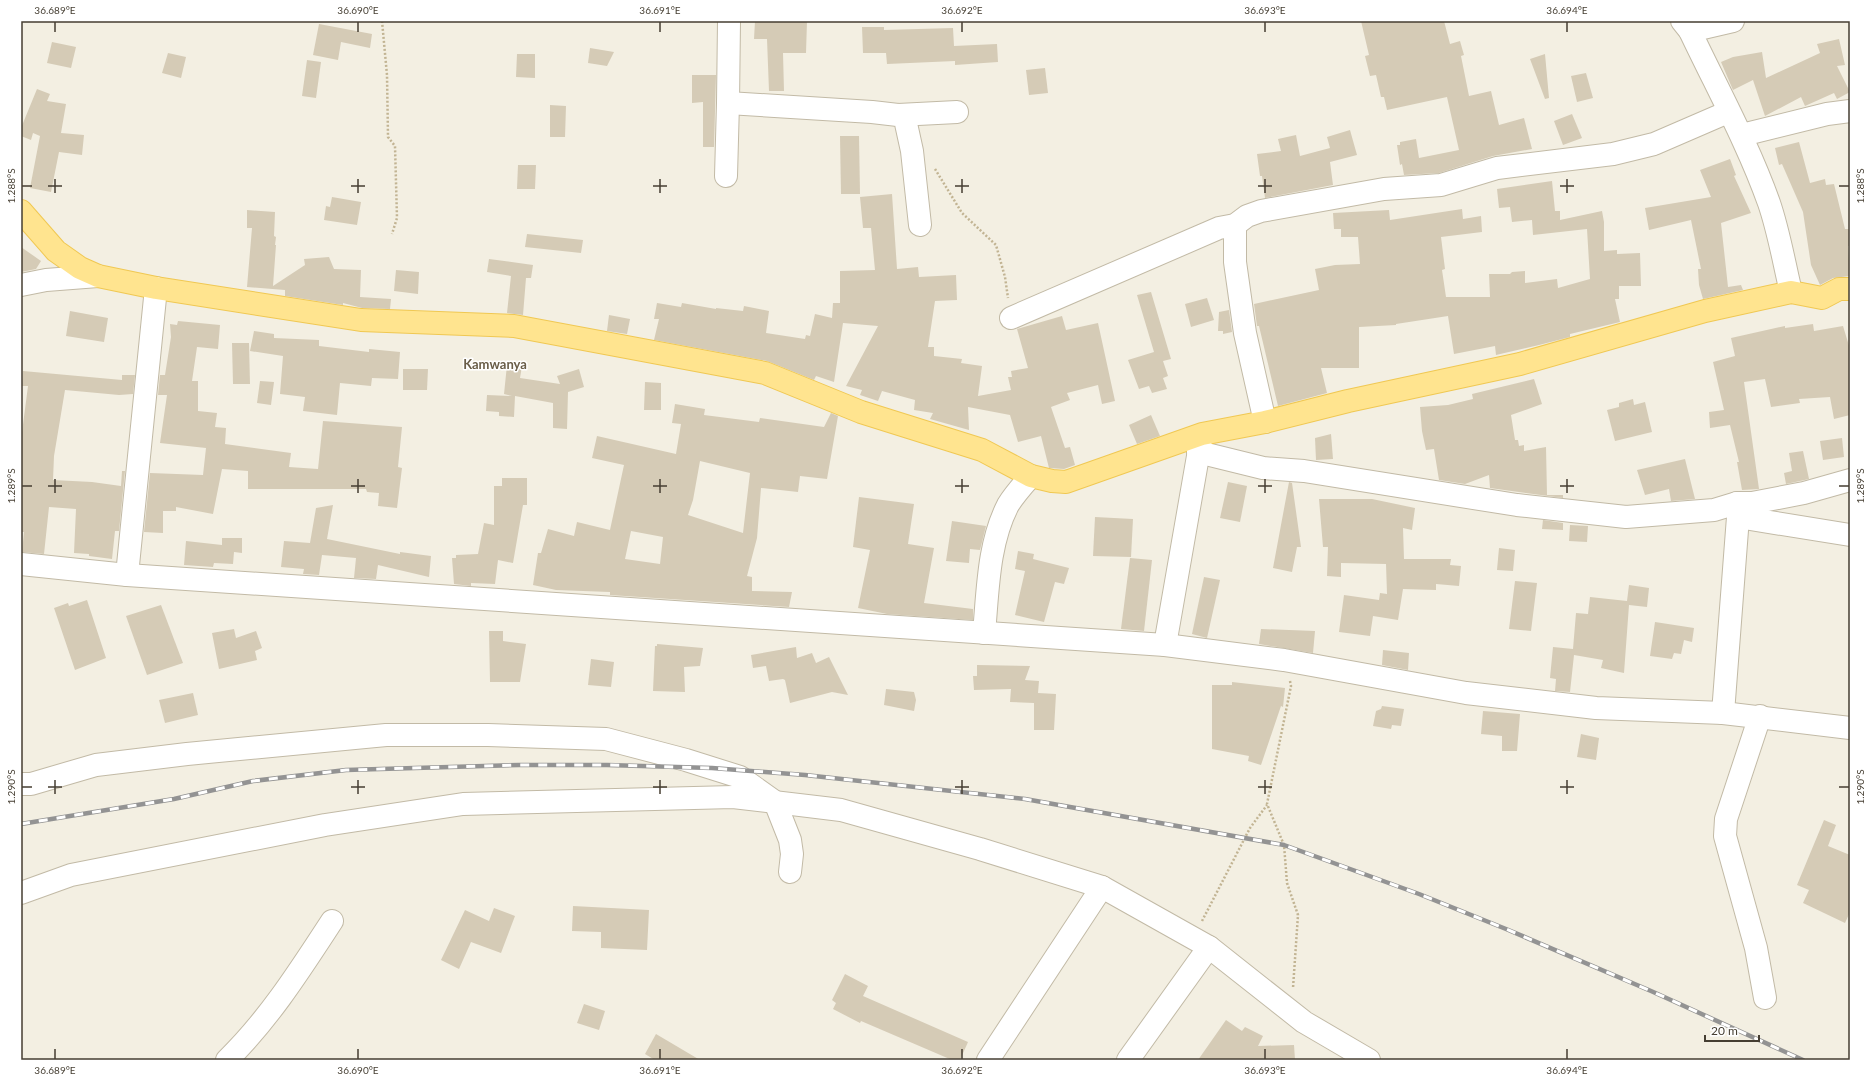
<svg xmlns="http://www.w3.org/2000/svg" width="1871" height="1081" viewBox="0 0 1871 1081" font-family="Lato,sans-serif">
<rect width="100%" height="100%" fill="#f3efe2"/>
<g fill="#d5cbb6" fill-rule="evenodd">
<polygon points="755,21 807,21 806,53 783,53 784,91 769,91 767,39 754,39"/>
<polygon points="1361,21 1444,21 1450,44 1460,41 1464,55 1461,56 1469,96 1491,91 1499,125 1524,118 1532,149 1493,156 1439,173 1404,175 1402,164 1400,165 1397,145 1400,145 1400,142 1416,139 1419,158 1459,150 1447,97 1387,110 1384,97 1381,97 1376,75 1370,76 1365,56 1369,55"/>
<polygon points="319,24 372,34 370,48 341,42 338,60 313,55"/>
<polygon points="862,27 884,27 884,30 953,28 954,46 997,44 998,62 955,65 955,61 887,64 886,53 863,53"/>
<polygon points="1839,39 1845,65 1837,66 1850,92 1837,99 1834,93 1805,106 1801,97 1765,116 1753,80 1733,90 1721,62 1733,57 1762,52 1766,78 1820,53 1817,44"/>
<polygon points="52,42 76,47 71,68 47,63"/>
<polygon points="590,48 614,52 607,66 588,63"/>
<polygon points="168,53 186,57 181,78 162,73"/>
<polygon points="517,54 535,54 535,78 516,77"/>
<polygon points="1545,54 1549,98 1545,99 1530,59"/>
<polygon points="307,60 321,62 316,98 302,96"/>
<polygon points="1045,68 1048,93 1029,95 1026,70"/>
<polygon points="1586,73 1593,98 1577,102 1571,76"/>
<polygon points="692,75 716,75 714,147 703,147 703,102 692,103"/>
<polygon points="37,89 50,94 47,101 66,104 61,133 84,135 82,155 59,152 51,192 30,188 40,136 33,133 31,140 21,136 21,128"/>
<polygon points="550,105 566,106 565,137 550,137"/>
<polygon points="1572,114 1582,138 1563,145 1554,121"/>
<polygon points="1350,130 1357,155 1330,162 1333,185 1265,198 1262,176 1260,176 1257,154 1281,151 1278,139 1296,135 1300,156 1330,148 1327,137"/>
<polygon points="840,136 859,136 860,194 841,194"/>
<polygon points="1799,142 1810,183 1825,179 1826,185 1834,184 1845,229 1850,229 1850,246 1848,246 1850,276 1833,278 1820,285 1811,265 1803,212 1782,164 1779,165 1775,148"/>
<polygon points="1730,159 1736,175 1734,176 1751,213 1721,223 1728,287 1741,285 1743,290 1703,299 1699,285 1698,269 1701,269 1691,220 1649,230 1645,208 1711,197 1700,170"/>
<polygon points="518,165 536,165 535,189 517,189"/>
<polygon points="1552,181 1555,211 1560,211 1560,220 1602,211 1604,222 1604,251 1617,250 1617,254 1640,253 1641,286 1619,286 1619,299 1615,299 1620,322 1570,334 1570,337 1539,345 1496,355 1495,346 1454,354 1448,316 1396,324 1396,325 1359,327 1359,368 1321,368 1327,393 1278,406 1259,326 1257,326 1254,304 1319,290 1315,269 1335,265 1360,264 1358,237 1341,237 1341,229 1334,229 1333,213 1389,210 1390,220 1462,209 1463,219 1481,216 1482,232 1441,237 1445,269 1442,270 1446,297 1490,297 1489,274 1510,274 1512,272 1525,271 1525,283 1557,279 1558,288 1590,279 1587,229 1533,235 1532,220 1512,222 1510,207 1499,208 1497,189"/>
<polygon points="892,194 897,269 918,267 919,277 956,275 957,300 935,301 928,347 934,347 934,356 962,359 961,363 982,366 978,396 1011,390 1008,377 1012,377 1011,371 1028,368 1017,329 1062,316 1066,330 1098,323 1115,401 1102,404 1098,385 1067,393 1070,400 1051,407 1065,448 1070,447 1075,465 1064,469 1049,468 1041,436 1018,442 1010,415 968,407 969,430 930,419 933,413 914,410 915,400 882,391 878,401 860,395 862,390 846,386 878,326 843,323 834,382 816,376 814,380 767,361 654,340 659,319 654,319 657,303 681,307 682,303 716,309 716,308 743,311 744,306 769,311 766,333 805,339 806,335 810,336 815,314 832,318 833,303 840,303 840,271 875,270 871,228 863,228 860,197"/>
<polygon points="332,197 361,202 357,225 324,220 326,206 330,207"/>
<polygon points="247,210 275,212 274,236 276,237 275,245 276,245 273,286 305,265 304,259 329,257 334,269 361,270 360,297 391,299 390,309 362,308 343,303 343,305 285,296 285,290 247,287 252,228 247,228"/>
<polygon points="527,234 583,240 581,253 525,247"/>
<polygon points="21,247 41,261 36,269 21,272"/>
<polygon points="489,259 533,265 531,278 526,278 523,315 507,313 511,276 487,272"/>
<polygon points="396,270 419,272 418,294 394,291"/>
<polygon points="1151,292 1171,359 1163,361 1168,376 1163,378 1167,389 1152,393 1149,386 1139,389 1128,360 1154,352 1137,295"/>
<polygon points="1207,298 1214,320 1191,327 1185,304"/>
<polygon points="1229,310 1232,332 1223,334 1223,331 1218,331 1219,312"/>
<polygon points="70,311 108,318 104,342 66,336"/>
<polygon points="609,315 630,319 627,334 607,331"/>
<polygon points="178,321 220,325 218,349 197,347 192,381 198,381 198,411 217,413 215,427 226,428 225,444 291,453 289,467 318,469 323,421 402,427 398,467 402,468 397,508 378,506 379,493 367,492 366,489 248,489 248,471 222,469 213,514 176,507 176,511 163,511 163,533 144,532 150,473 203,475 206,448 160,443 167,395 158,395 160,375 165,375 171,337 170,324 177,325"/>
<polygon points="1813,324 1814,331 1843,326 1850,349 1850,415 1834,419 1830,397 1799,399 1800,403 1771,407 1765,379 1744,382 1759,489 1742,490 1737,462 1739,462 1730,425 1710,428 1709,412 1724,410 1713,362 1735,356 1731,338 1785,326 1785,328"/>
<polygon points="254,331 274,334 274,338 319,340 319,346 369,352 369,349 400,352 398,379 372,378 371,386 340,383 337,415 303,411 305,397 280,394 283,356 250,351"/>
<polygon points="232,343 249,343 250,384 233,384"/>
<polygon points="507,365 522,366 520,378 560,384 557,376 579,369 584,387 568,392 567,429 553,428 553,403 515,396 514,417 499,416 499,412 486,411 487,395 512,396 504,394"/>
<polygon points="403,369 428,369 427,390 403,390"/>
<polygon points="23,371 122,380 122,375 135,375 133,394 119,395 65,390 54,456 53,480 92,482 121,486 122,471 125,471 119,531 115,531 112,559 89,556 89,554 74,553 76,509 49,507 44,554 22,552 24,532 21,532 21,440 28,386 22,386"/>
<polygon points="1534,379 1542,404 1511,415 1515,440 1518,440 1519,446 1524,445 1524,451 1546,447 1547,495 1563,495 1563,498 1490,488 1489,475 1465,484 1439,480 1434,449 1426,450 1422,431 1420,407 1448,405 1473,399 1472,394"/>
<polygon points="260,381 274,382 271,405 257,403"/>
<polygon points="645,382 661,383 661,410 644,410"/>
<polygon points="1633,399 1634,405 1645,402 1652,432 1615,441 1607,410 1619,407 1619,403"/>
<path d="M675 404 705 409 704 415 759 422 760 418 824 427 831 413 838 416 827 479 800 476 798 492 761 488 757 538 747 576 752 577V591L792 592 789 607 610 595V592L556 590 533 585 538 553H541L548 529 574 536 577 522 610 530 624 465 592 458 597 436 676 454 681 424 672 423ZM700 461 750 473 743 533 688 515 693 500ZM631 531 663 537 660 564 625 559Z"/>
<polygon points="1151,415 1160,436 1137,444 1129,425"/>
<polygon points="1331,434 1333,459 1316,460 1315,438"/>
<polygon points="1842,438 1844,457 1823,460 1820,441"/>
<polygon points="1803,451 1809,479 1786,484 1784,473 1792,471 1789,453"/>
<polygon points="1685,459 1695,499 1671,501 1669,489 1645,495 1637,470"/>
<polygon points="502,478 527,478 527,505 523,505 513,563 498,560 495,584 471,583 471,586 454,584 452,558 456,558 456,555 478,554 484,523 494,525 494,486 502,486"/>
<polygon points="1228,482 1247,486 1240,522 1220,518"/>
<polygon points="1289,482 1292,483 1301,547 1297,547 1292,572 1273,568"/>
<polygon points="859,497 914,504 908,544 934,548 924,603 973,609 973,620 887,614 858,608 870,550 853,547"/>
<polygon points="1319,499 1372,499 1415,508 1412,530 1403,528 1404,559 1451,559 1450,565 1461,566 1459,586 1436,584 1436,590 1403,589 1398,620 1373,616 1370,636 1339,632 1344,595 1379,600 1380,593 1387,594 1386,564 1341,563 1341,577 1327,576 1328,547 1323,547"/>
<polygon points="333,505 327,539 400,554 400,552 431,556 429,577 378,565 376,579 354,578 356,558 322,555 319,575 303,574 304,569 281,567 284,541 310,543 316,508"/>
<polygon points="1095,517 1133,519 1131,557 1093,556"/>
<polygon points="1543,520 1563,523 1563,530 1542,529"/>
<polygon points="952,521 986,526 980,550 970,549 969,563 946,561"/>
<polygon points="1570,525 1588,526 1587,542 1569,541"/>
<polygon points="222,538 242,538 242,553 234,552 233,564 214,563 213,567 184,565 186,541 222,545"/>
<polygon points="1499,548 1515,550 1513,571 1497,570"/>
<polygon points="1018,551 1034,554 1033,559 1069,568 1064,584 1055,582 1044,622 1015,615 1025,571 1015,569"/>
<polygon points="1130,558 1152,560 1144,631 1121,629"/>
<polygon points="1204,577 1220,580 1207,638 1192,634"/>
<polygon points="1515,581 1537,583 1531,631 1509,629"/>
<polygon points="1629,585 1649,588 1647,607 1629,605 1624,673 1601,668 1603,660 1574,655 1570,692 1555,691 1556,679 1550,678 1553,647 1573,649 1576,613 1588,614 1590,597 1627,601"/>
<polygon points="87,600 106,658 75,670 54,608 68,603 69,606"/>
<polygon points="161,605 183,663 147,675 126,616"/>
<polygon points="1655,622 1694,628 1692,642 1684,640 1681,654 1674,653 1672,659 1650,656"/>
<polygon points="234,629 236,638 256,631 262,648 255,651 257,660 219,669 212,633"/>
<polygon points="1261,629 1315,631 1313,653 1259,644"/>
<polygon points="489,631 503,631 503,641 526,644 520,682 490,682"/>
<polygon points="657,644 703,648 700,666 684,667 685,692 653,691 655,646 657,646"/>
<polygon points="796,647 797,658 812,653 816,663 829,657 848,695 832,692 790,703 785,680 783,679 769,681 766,666 753,668 751,655"/>
<polygon points="1383,650 1409,653 1408,670 1382,665"/>
<polygon points="591,659 614,662 611,687 588,685"/>
<polygon points="977,665 1030,666 1025,680 1039,681 1038,693 1056,694 1054,730 1034,730 1034,703 1010,702 1011,689 974,690 973,676 977,676"/>
<polygon points="1232,682 1285,688 1283,707 1281,706 1261,765 1248,761 1249,756 1212,749 1212,685 1232,685"/>
<polygon points="886,689 914,692 916,700 914,711 884,705"/>
<polygon points="193,693 198,715 165,723 159,700"/>
<polygon points="1382,706 1404,709 1401,726 1392,725 1391,729 1373,726 1376,711 1381,709"/>
<polygon points="1483,711 1520,714 1517,751 1502,751 1502,736 1481,734"/>
<polygon points="1581,734 1599,738 1596,760 1577,757"/>
<polygon points="1824,820 1836,825 1828,846 1850,855 1850,912 1845,923 1803,903 1809,890 1797,885"/>
<polygon points="573,906 649,910 647,950 601,948 601,932 572,931"/>
<polygon points="494,908 515,916 501,953 471,942 459,969 441,960 465,910 489,921"/>
<polygon points="845,974 868,986 863,996 968,1042 960,1060 952,1060 861,1021 860,1023 833,1009 836,1003 832,1000"/>
<polygon points="584,1004 605,1011 599,1030 577,1023"/>
<polygon points="1226,1020 1242,1031 1245,1027 1263,1036 1258,1046 1294,1045 1295,1060 1198,1060"/>
<polygon points="656,1034 700,1060 655,1060 645,1054"/>
</g>
<g fill="none" stroke-linecap="round" stroke-linejoin="round">
<defs>
<g id="minor">
<polyline points="729,21 728,103 872,112 898,115 905,119 912,151 920,225"/>
<path d="M1682 21 1690 31C1717 88 1748 144 1769 203 1779 232 1784 263 1791 292"/>
<polyline points="1690,31 1733,21"/>
<polyline points="898,115 957,112"/>
<polyline points="1742,135 1827,114 1850,111"/>
<polyline points="726,176 728,103"/>
<polyline points="1235,225 1235,262 1245,333 1265,422"/>
<polyline points="21,285 46,280 98,276"/>
<polyline points="1011,318 1219,228 1235,225 1247,216 1261,211 1384,189 1441,185 1497,168 1613,154 1654,144 1728,112"/>
<polyline points="1198,452 1263,468 1304,471 1517,505 1626,517 1714,510 1737,503 1752,503 1804,493 1850,480"/>
<polyline points="1738,517 1850,535"/>
<polyline points="21,564 127,575 1165,645 1284,660 1466,693 1596,708 1723,713 1850,728"/>
<polyline points="127,575 156,288"/>
<path d="M984 633C988 590 988 544 1008 505 1014 495 1023 485 1031 476"/>
<polyline points="1165,645 1201,439"/>
<polyline points="1723,713 1738,517 1737,503"/>
<polyline points="1760,716 1726,819 1725,836 1756,948 1765,998"/>
<polyline points="21,784 31,784 96,765 187,754 386,735 488,735 606,739 686,760 740,777 775,802 790,840 792,854 790,872"/>
<polyline points="21,893 71,875 325,825 463,804 733,797 841,810 980,849 1102,887 1209,947 1304,1022 1369,1060"/>
<path d="M227 1060C269 1019 300 970 332 921"/>
<polyline points="988,1060 1102,887"/>
<polyline points="1128,1060 1209,947"/>
</g>
<polyline id="major" points="21,211 56,251 80,268 98,276 156,288 361,320 514,326 765,373 861,412 982,450 1031,476 1052,481 1066,482 1202,434 1265,422 1348,401 1520,364 1705,311 1791,292 1822,298 1839,289 1850,289"/>
</defs>
<use href="#minor" stroke="#c2baa6" stroke-width="24"/>
<use href="#major" stroke="#f0c853" stroke-width="24"/>
<g stroke="#c2b493" stroke-width="2.5" stroke-dasharray="2 2" stroke-linecap="butt">
<polyline points="382,21 387,75 388,137 395,146 397,218 392,234"/>
<polyline points="935,169 962,213 996,245 1005,277 1008,298"/>
<polyline points="1290,681 1291,686 1267,804 1284,845 1287,883 1298,915 1293,988"/>
<polyline points="1202,921 1250,828 1267,805"/>
</g>
<use href="#minor" stroke="#fff" stroke-width="22"/>
<use href="#major" stroke="#ffe48f" stroke-width="22"/>
<defs>
<polyline id="rail" points="21,824 174,799 253,781 346,770 519,765 607,765 712,768 805,775 1025,799 1284,845 1419,894 1506,929 1651,991 1803,1060"/>
</defs>
<use href="#rail" stroke="#939393" stroke-width="4.5"/>
<use href="#rail" stroke="#fff" stroke-width="3" stroke-dasharray="9" stroke-linecap="butt"/>
</g>
<path fill="none" stroke="#453e32" stroke-width="1.5" d="M55 22V32M358 22V32M660 22V32M962 22V32M1265 22V32M1567 22V32M55 179V193M358 179V193M660 179V193M962 179V193M1265 179V193M1567 179V193M22 186H32M48 186H62M351 186H365M653 186H667M955 186H969M1258 186H1272M1560 186H1574M1839 186H1849M55 479V493M358 479V493M660 479V493M962 479V493M1265 479V493M1567 479V493M22 486H32M48 486H62M351 486H365M653 486H667M955 486H969M1258 486H1272M1560 486H1574M1839 486H1849M55 780V794M358 780V794M660 780V794M962 780V794M1265 780V794M1567 780V794M22 787H32M48 787H62M351 787H365M653 787H667M955 787H969M1258 787H1272M1560 787H1574M1839 787H1849M55 1049V1059M358 1049V1059M660 1049V1059M962 1049V1059M1265 1049V1059M1567 1049V1059"/>
<g text-anchor="middle" dominant-baseline="central" stroke-width="3" stroke-linejoin="round" paint-order="stroke">
<g font-size="13" font-weight="bold" fill="#695d48" stroke="#fff">
<text x="495" y="364">Kamwanya</text>
</g>
</g>
<rect width="1871" height="1081" fill="none" stroke="#ffffff" stroke-width="44"/>
<path d="M1705 1035v6h54v-6" fill="none" stroke="#453e32" stroke-width="2"/>
<text x="1711" y="1035" font-size="12" fill="#453e32" stroke="#ffffff" stroke-width="3" paint-order="stroke">20 m</text>
<rect x="22" y="22" width="1827" height="1037" fill="none" stroke="#453e32" stroke-width="1.5"/>
<g font-size="10" text-anchor="middle" fill="#453e32">
<text x="55" y="14">36.689°E</text>
<text x="358" y="14">36.690°E</text>
<text x="660" y="14">36.691°E</text>
<text x="962" y="14">36.692°E</text>
<text x="1265" y="14">36.693°E</text>
<text x="1567" y="14">36.694°E</text>
<text transform="translate(11 186) rotate(-90)" y="4">1.288°S</text>
<text transform="translate(1860 186) rotate(-90)" y="4">1.288°S</text>
<text transform="translate(11 486) rotate(-90)" y="4">1.289°S</text>
<text transform="translate(1860 486) rotate(-90)" y="4">1.289°S</text>
<text transform="translate(11 787) rotate(-90)" y="4">1.290°S</text>
<text transform="translate(1860 787) rotate(-90)" y="4">1.290°S</text>
<text x="55" y="1074">36.689°E</text>
<text x="358" y="1074">36.690°E</text>
<text x="660" y="1074">36.691°E</text>
<text x="962" y="1074">36.692°E</text>
<text x="1265" y="1074">36.693°E</text>
<text x="1567" y="1074">36.694°E</text>
</g>
</svg>
